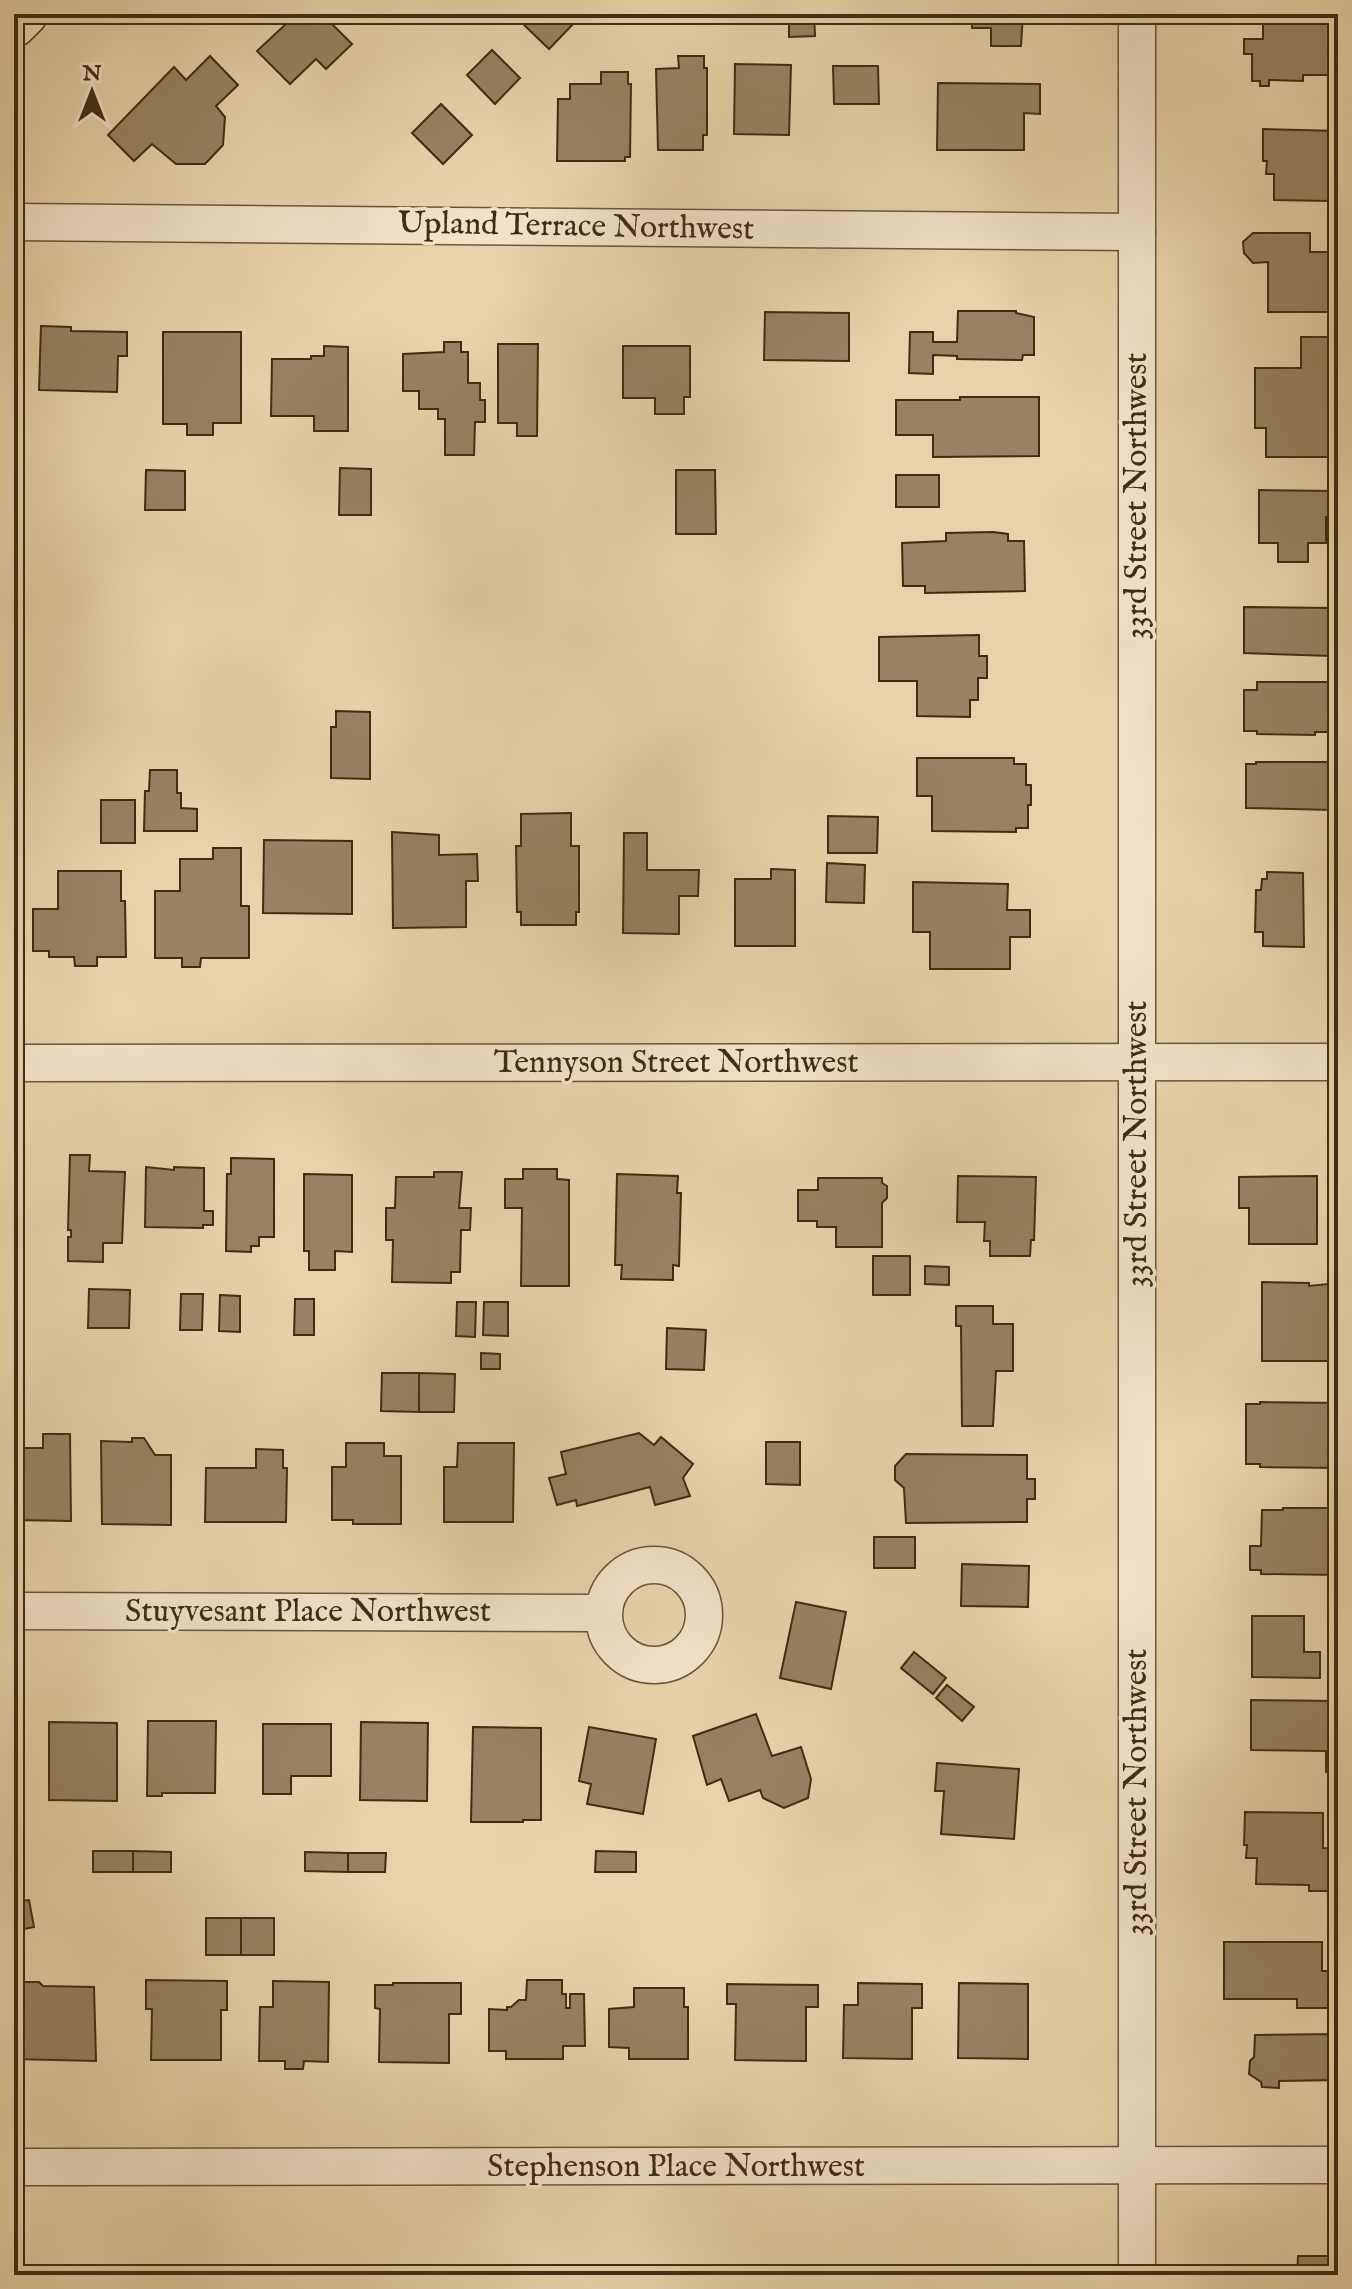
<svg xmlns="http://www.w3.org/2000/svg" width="1352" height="2289" viewBox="0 0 1352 2289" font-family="'IM FELL English',serif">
<rect width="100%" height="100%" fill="#e9d2aa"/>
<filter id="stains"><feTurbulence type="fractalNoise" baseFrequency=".0025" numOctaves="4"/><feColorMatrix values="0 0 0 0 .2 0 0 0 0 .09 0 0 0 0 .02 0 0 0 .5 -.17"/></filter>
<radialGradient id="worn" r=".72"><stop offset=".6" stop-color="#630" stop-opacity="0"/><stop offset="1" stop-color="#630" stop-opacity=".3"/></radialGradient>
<g fill="#988262" stroke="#402c14" stroke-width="2">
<polygon points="288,14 322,14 352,44 326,69 316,59 290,84 257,51 287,23 283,18"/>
<polygon points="530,14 571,14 577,20 549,49 522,23"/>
<polygon points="789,14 814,14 815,36 789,37"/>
<polygon points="972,14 1023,14 1021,46 991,46 991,28 972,28"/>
<polygon points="1263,14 1338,14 1338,75 1303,75 1303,81 1269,80 1269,86 1260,86 1260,81 1252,81 1252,54 1244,54 1244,39 1263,39"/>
<polygon points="492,50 520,78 495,104 467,75"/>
<polygon points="210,56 238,85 216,106 225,117 223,145 205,164 176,164 152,144 134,161 108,135 174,67 186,80"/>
<polygon points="678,56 704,56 704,68 707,68 707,135 703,135 703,150 658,150 656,69 679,68"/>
<polygon points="735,64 791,65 789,135 734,134"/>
<polygon points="833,66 878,66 879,104 834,104"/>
<polygon points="601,72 628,72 628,84 631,84 630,157 625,157 625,161 557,161 558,99 570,99 570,84 601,84"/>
<polygon points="938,83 1040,84 1040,114 1024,113 1024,150 937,150"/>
<polygon points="441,104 472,135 443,164 412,133"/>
<polygon points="1263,129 1338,131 1338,196 1329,195 1329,201 1274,200 1274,174 1266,174 1267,161 1263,161"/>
<polygon points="1253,233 1310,233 1310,252 1334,252 1334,312 1268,312 1268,262 1253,263 1244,253 1243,242"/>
<polygon points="958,311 1016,311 1016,313 1034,317 1034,355 1023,355 1022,360 957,359 957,356 933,355 933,374 909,373 910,332 933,332 933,342 957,342"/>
<polygon points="765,312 849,313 849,361 764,360"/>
<polygon points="41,326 71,327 71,331 127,332 127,356 118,356 117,392 39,390"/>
<polygon points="163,332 241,332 241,423 213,423 213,435 187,435 187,424 163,424"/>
<polygon points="1301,337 1338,337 1338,457 1266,457 1266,428 1255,428 1255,368 1301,368"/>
<polygon points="444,342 461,342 461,352 468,352 468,383 480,383 480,400 485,400 485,422 475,422 474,455 445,455 445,419 438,419 438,409 419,409 419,391 403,391 403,354 444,352"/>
<polygon points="498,344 538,344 537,436 517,436 517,423 498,423"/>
<polygon points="324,346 348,347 348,431 314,431 314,416 271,416 272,359 311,359 311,356 324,356"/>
<polygon points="623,346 690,346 690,397 684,397 684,414 655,414 655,398 623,398"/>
<polygon points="960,397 1039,397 1039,456 933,457 933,435 896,435 896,400 960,400"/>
<polygon points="340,468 371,469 371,515 339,515"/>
<polygon points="146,470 185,471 185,510 145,510"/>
<polygon points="676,470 715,470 716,534 676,534"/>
<rect x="896" y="475" width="43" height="32"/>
<polygon points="1259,490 1338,491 1338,517 1326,517 1326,543 1308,543 1308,562 1278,562 1278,543 1259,543"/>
<polygon points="993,532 1008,534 1008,541 1024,541 1025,591 925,593 925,586 903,586 902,543 946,541 946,533"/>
<polygon points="1244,607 1332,608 1331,656 1244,653"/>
<polygon points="979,635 979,656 987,656 987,678 978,678 978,700 970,700 970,717 917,716 917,681 879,681 879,637"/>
<polygon points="1257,682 1338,682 1338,732 1315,732 1315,735 1257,734 1257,731 1244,731 1244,690 1257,690"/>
<polygon points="336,711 370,712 370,779 331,778 331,727 336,727"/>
<polygon points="917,758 1014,758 1014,764 1026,764 1026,785 1031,785 1031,805 1028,805 1028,828 1016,828 1016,832 932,831 932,796 917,796"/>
<polygon points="1256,762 1332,762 1332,810 1246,808 1246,764 1256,764"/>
<polygon points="150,770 177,770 177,793 181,793 181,808 197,809 197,831 144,831 145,791 149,791"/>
<rect x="101" y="800" width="34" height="43"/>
<polygon points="571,813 571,846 579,846 579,912 576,912 576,925 521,925 521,912 517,912 516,846 521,846 521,814"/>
<polygon points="828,816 878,817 877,853 828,853"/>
<polygon points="392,832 439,835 439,855 477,854 478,881 466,881 466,927 393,928"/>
<polygon points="624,833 647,833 647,870 699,870 698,896 679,896 679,934 623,933"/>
<polygon points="264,840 352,841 352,914 263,913"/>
<polygon points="213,848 241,848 241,906 249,906 249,958 201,958 200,967 182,967 182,958 155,958 155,891 180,891 180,859 213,859"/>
<polygon points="827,863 865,865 864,903 826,902"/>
<polygon points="771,869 795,870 795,946 735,946 735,879 771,879"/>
<polygon points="58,871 121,871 121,901 125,901 126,957 97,957 97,966 75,966 74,957 49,957 49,951 33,951 33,909 58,909"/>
<polygon points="1267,872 1303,873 1304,947 1263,946 1263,932 1255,932 1256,890 1261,890 1262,879 1267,879"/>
<polygon points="913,882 1008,884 1007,910 1030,910 1030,937 1010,937 1010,969 930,969 930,932 913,932"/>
<polygon points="1330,902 1338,902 1338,942 1329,942"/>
<polygon points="70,1155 90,1155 89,1171 125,1172 122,1243 103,1243 103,1262 68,1261 68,1237 71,1237 71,1230 68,1230"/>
<polygon points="231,1158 274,1159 274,1237 259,1237 259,1246 251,1246 251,1252 226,1251 227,1174 231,1174"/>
<polygon points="146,1167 174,1170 174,1167 204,1168 204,1211 213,1211 213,1225 203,1225 203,1228 145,1227"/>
<polygon points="523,1169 557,1169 557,1179 569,1180 569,1286 521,1286 522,1208 505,1208 505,1179 523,1179"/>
<polygon points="434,1172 462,1172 459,1208 471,1208 470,1230 461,1230 460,1272 451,1272 451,1283 392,1282 393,1240 386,1240 386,1208 395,1208 396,1177 434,1177"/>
<polygon points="304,1174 352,1175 352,1252 335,1251 335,1270 309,1270 309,1251 304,1251"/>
<polygon points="617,1174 678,1176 677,1193 681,1193 679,1266 673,1265 673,1280 621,1279 622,1265 615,1265"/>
<polygon points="958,1176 1036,1177 1034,1240 1031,1240 1030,1256 990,1256 990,1241 984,1241 985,1222 957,1222"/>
<polygon points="1317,1176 1317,1244 1249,1244 1249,1208 1239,1208 1239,1177"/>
<polygon points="818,1178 882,1178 882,1183 887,1186 887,1198 882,1203 882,1247 836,1247 836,1227 817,1227 817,1221 798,1221 798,1190 818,1190"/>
<rect x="14" y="1186" width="10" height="34"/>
<polygon points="1334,1186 1338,1186 1338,1225 1333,1225"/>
<rect x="873" y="1256" width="37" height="39"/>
<polygon points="925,1266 949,1267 949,1285 925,1284"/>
<polygon points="1262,1282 1309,1283 1309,1286 1338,1283 1338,1361 1262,1361"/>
<polygon points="89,1289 130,1290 129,1328 88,1328"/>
<polygon points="181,1294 203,1294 202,1330 180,1330"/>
<polygon points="220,1295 240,1296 240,1332 219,1331"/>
<polygon points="295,1299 314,1299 314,1335 294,1335"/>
<polygon points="457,1302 476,1302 475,1337 456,1336"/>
<polygon points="484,1302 508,1302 508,1336 483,1335"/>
<polygon points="956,1306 993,1306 993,1324 1013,1324 1013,1371 996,1371 993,1426 962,1426 961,1326 956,1326"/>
<polygon points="667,1328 706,1330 704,1370 666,1369"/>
<polygon points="481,1353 500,1354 500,1369 481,1369"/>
<polygon points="382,1373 419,1373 419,1412 381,1411"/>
<polygon points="419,1373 455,1374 454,1412 419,1412"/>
<polygon points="1260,1402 1338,1403 1338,1468 1260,1467 1260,1464 1246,1464 1246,1404 1260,1404"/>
<polygon points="639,1433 654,1445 661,1437 693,1464 683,1478 690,1496 655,1505 650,1487 577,1506 576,1500 557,1505 549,1478 566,1474 561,1452"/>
<polygon points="43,1434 70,1434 71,1521 14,1520 14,1448 43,1448"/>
<polygon points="132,1438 144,1438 155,1455 171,1455 171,1525 102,1524 101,1441 132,1442"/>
<polygon points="766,1442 800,1442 800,1485 766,1484"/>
<polygon points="346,1443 384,1443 384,1456 401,1456 401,1524 353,1524 353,1520 332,1520 332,1467 346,1467"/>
<polygon points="458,1443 514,1443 513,1522 444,1522 444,1467 457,1467"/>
<polygon points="256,1449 283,1450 283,1468 287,1468 286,1522 205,1522 206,1468 256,1468"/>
<polygon points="906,1454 1027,1455 1027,1479 1035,1479 1035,1499 1027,1499 1027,1522 906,1523 904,1488 895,1480 895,1466"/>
<polygon points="1283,1508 1338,1508 1338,1575 1261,1574 1261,1570 1250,1570 1250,1546 1261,1546 1262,1510 1283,1510"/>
<rect x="874" y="1537" width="41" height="31"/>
<polygon points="962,1564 1029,1566 1028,1607 961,1606"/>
<polygon points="796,1602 846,1612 831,1689 780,1678"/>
<polygon points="1252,1616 1304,1616 1304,1652 1320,1652 1320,1678 1252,1677"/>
<polygon points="914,1652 946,1678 933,1694 901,1668"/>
<polygon points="947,1685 974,1707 962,1721 936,1698"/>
<polygon points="1251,1700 1338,1701 1338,1772 1326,1772 1326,1751 1251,1750"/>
<polygon points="756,1714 772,1756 801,1747 811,1779 808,1798 784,1808 763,1798 760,1790 729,1801 721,1779 707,1785 693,1736"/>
<polygon points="148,1721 216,1721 215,1793 162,1793 162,1796 147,1796"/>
<polygon points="49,1722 117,1723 117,1801 49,1800"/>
<polygon points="361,1722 428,1723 427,1801 360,1800"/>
<polygon points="263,1724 331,1724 331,1776 291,1776 291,1794 263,1794"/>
<polygon points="473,1727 541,1728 541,1820 523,1820 523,1822 471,1822"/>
<polygon points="589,1727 656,1739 643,1814 587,1804 591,1784 579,1781"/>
<polygon points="937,1763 1019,1769 1014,1839 941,1834 944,1791 935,1791"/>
<polygon points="1245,1812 1323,1813 1323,1848 1338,1849 1338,1891 1309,1891 1309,1885 1256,1884 1257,1858 1246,1858 1247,1845 1244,1845"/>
<rect x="93" y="1851" width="40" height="21"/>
<polygon points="133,1851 171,1852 171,1872 133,1872"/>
<polygon points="596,1851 636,1852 636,1872 595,1872"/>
<polygon points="305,1852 348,1853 348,1872 305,1871"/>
<polygon points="348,1853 386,1853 385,1872 348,1872"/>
<polygon points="29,1900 34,1927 14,1931 14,1902"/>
<rect x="206" y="1918" width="35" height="37"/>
<rect x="241" y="1918" width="33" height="37"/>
<polygon points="1224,1942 1322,1942 1322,1971 1334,1971 1334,2008 1297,2008 1297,1999 1224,1999"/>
<polygon points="146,1980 227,1981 227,2010 221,2010 221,2060 151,2060 152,2009 146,2009"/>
<polygon points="527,1980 562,1980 562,1994 566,1994 566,2008 570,2008 570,1994 584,1994 585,2046 563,2046 563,2059 506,2059 506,2051 489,2051 489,2009 507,2010 507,2007 511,2007 519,2000 526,2000"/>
<polygon points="273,1981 329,1982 328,2062 304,2061 303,2069 285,2069 285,2061 259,2061 260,2007 273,2007"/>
<polygon points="18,1982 39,1982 43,1986 94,1987 96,2061 14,2059 14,1986"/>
<polygon points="393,1983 461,1983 461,2014 449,2014 449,2063 379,2062 380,2009 375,2008 375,1985 393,1985"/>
<polygon points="858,1983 922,1984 922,2008 912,2008 912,2059 843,2058 844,2005 858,2005"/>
<polygon points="959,1983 1028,1984 1028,2059 958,2058"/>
<polygon points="727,1984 818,1985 818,2007 806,2007 806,2061 735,2060 736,2004 727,2004"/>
<polygon points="634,1988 684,1988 684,2007 688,2007 688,2059 629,2059 629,2048 609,2047 609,2009 634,2007"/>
<polygon points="1338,2034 1338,2080 1279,2081 1279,2088 1262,2087 1261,2082 1249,2074 1250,2061 1254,2057 1255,2035"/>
<polygon points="1298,2256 1338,2256 1338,2275 1297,2275"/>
<polygon points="744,2271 814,2273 814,2275 744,2275"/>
<polygon points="526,2272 595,2273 595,2275 526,2275"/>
<polygon points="629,2272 697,2273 697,2275 629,2275"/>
<rect x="850" y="2272" width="70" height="3"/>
</g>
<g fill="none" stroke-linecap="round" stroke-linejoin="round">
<defs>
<g id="street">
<polyline points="1137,14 1137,2275"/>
<polyline points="14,222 1137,232"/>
<polyline points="14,1063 1338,1062"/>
<circle cx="654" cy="1615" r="50"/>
<polyline points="14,1611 603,1613"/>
<polyline points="14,2167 1338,2165"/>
</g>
<polyline id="secondary" points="14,25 25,14"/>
</defs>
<use href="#street" stroke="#6a563a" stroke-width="39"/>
<use href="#secondary" stroke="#402c14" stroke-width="47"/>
<use href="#street" stroke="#f1e2c8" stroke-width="36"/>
<use href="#secondary" stroke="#f1e2c8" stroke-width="44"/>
</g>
<g text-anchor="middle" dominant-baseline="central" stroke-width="7" stroke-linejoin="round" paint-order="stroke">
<g font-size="32" fill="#402c14" stroke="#f1e2c8">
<text transform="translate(576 227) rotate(1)">Upland Terrace Northwest</text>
<text transform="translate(1137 496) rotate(-90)">33rd Street Northwest</text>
<text x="676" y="1063">Tennyson Street Northwest</text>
<text transform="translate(1137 1144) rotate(-90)">33rd Street Northwest</text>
<text x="308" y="1612">Stuyvesant Place Northwest</text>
<text transform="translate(1137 1792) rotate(-90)">33rd Street Northwest</text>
<text x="676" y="2167">Stephenson Place Northwest</text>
</g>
</g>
<rect width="1352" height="2289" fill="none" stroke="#e9d2aa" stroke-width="48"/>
<rect x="16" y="16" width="1320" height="2257" fill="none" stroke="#402c14" stroke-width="4"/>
<rect x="24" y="24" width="1304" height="2241" fill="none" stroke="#402c14" stroke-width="2"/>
<g transform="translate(92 92)" stroke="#f1e2c8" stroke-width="6" paint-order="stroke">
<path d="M0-6L14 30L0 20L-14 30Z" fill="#402c14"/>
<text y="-12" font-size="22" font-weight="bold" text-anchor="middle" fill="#402c14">N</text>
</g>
<rect width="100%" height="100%" filter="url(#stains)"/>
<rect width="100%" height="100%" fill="url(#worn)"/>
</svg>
